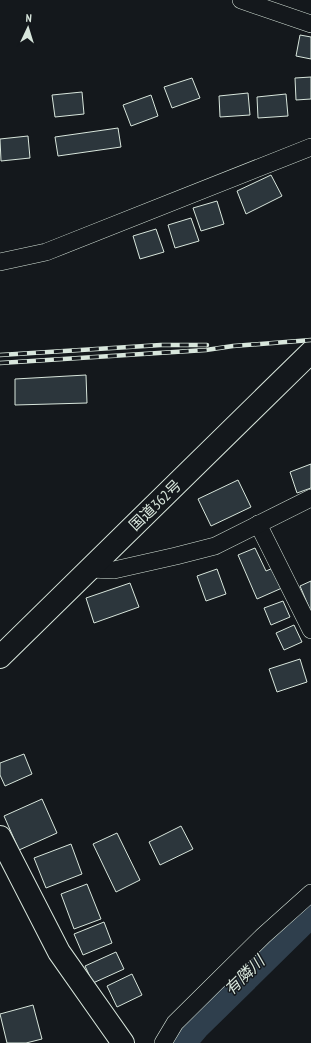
<svg xmlns="http://www.w3.org/2000/svg" width="311" height="1043" viewBox="0 0 311 1043" font-family="'PT Sans Narrow','Noto Sans JP',sans-serif">
<rect width="100%" height="100%" fill="#14181c"/>
<g fill="none" stroke-linecap="round" stroke-linejoin="round">
<polyline stroke="#2f3f4d" stroke-width="34" points="178,1043 193,1025 311,909"/>
</g>
<g fill="#2c363c" stroke="#d8e6dc">
<polygon points="300,35 311,37 311,59 296,56"/>
<polygon points="311,77 311,99 296,100 295,78"/>
<polygon points="192,78 200,98 172,108 164,87"/>
<polygon points="82,92 84,114 55,117 52,95"/>
<polygon points="248,93 250,115 220,117 219,96"/>
<polygon points="286,94 288,116 258,118 257,97"/>
<polygon points="151,95 158,116 131,126 123,105"/>
<polygon points="118,128 121,147 58,156 55,137"/>
<polygon points="28,136 30,158 1,161 0,139"/>
<polygon points="271,175 282,196 246,214 237,191"/>
<polygon points="217,201 224,224 201,231 193,208"/>
<polygon points="191,218 199,241 175,248 168,225"/>
<polygon points="156,229 164,252 140,259 133,236"/>
<polygon points="86,375 87,403 15,405 15,379"/>
<polygon points="311,464 311,488 297,493 290,472"/>
<polygon points="238,480 251,507 211,526 198,499"/>
<polygon points="255,548 266,571 273,568 282,588 257,599 238,555"/>
<polygon points="217,569 226,594 206,601 197,576"/>
<polygon points="311,581 311,612 300,586"/>
<polygon points="130,583 139,607 94,623 86,598"/>
<polygon points="283,601 290,617 271,625 264,608"/>
<polygon points="294,625 302,642 284,650 276,633"/>
<polygon points="300,659 307,682 277,692 269,669"/>
<polygon points="24,754 32,774 5,786 0,775 0,763"/>
<polygon points="42,799 57,833 19,850 4,816"/>
<polygon points="181,826 193,849 160,865 149,842"/>
<polygon points="117,833 140,880 116,892 93,844"/>
<polygon points="71,844 82,874 46,888 34,858"/>
<polygon points="87,884 101,919 74,929 61,894"/>
<polygon points="104,922 112,943 83,955 74,934"/>
<polygon points="116,952 124,969 93,983 85,966"/>
<polygon points="132,974 142,995 117,1007 107,986"/>
<polygon points="33,1005 42,1039 26,1043 7,1043 0,1014"/>
</g>
<g fill="none" stroke-linecap="round" stroke-linejoin="round">
<defs>
<g id="street">
<polyline points="241,0 311,24"/>
<polyline points="0,262 46,252 311,147"/>
<polyline points="258,524 311,630"/>
<polyline points="89,569 114,570 176,556 215,546 311,498"/>
<polyline points="163,1043 175,1023 263,936 311,893"/>
</g>
<polyline id="secondary" points="0,837 59,952 123,1043"/>
<polyline id="highway" points="0,657 311,352"/>
</defs>
<use href="#street" stroke="#d8e6dc" stroke-width="18"/>
<use href="#secondary" stroke="#d8e6dc" stroke-width="24"/>
<use href="#highway" stroke="#d8e6dc" stroke-width="24"/>
<use href="#street" stroke="#14181c" stroke-width="17"/>
<use href="#secondary" stroke="#14181c" stroke-width="22"/>
<use href="#highway" stroke="#14181c" stroke-width="22"/>
<defs>
<g id="rail">
<polyline points="0,355 161,345 207,345"/>
<polyline points="0,363 206,350 233,346 311,340"/>
</g>
</defs>
<use href="#rail" stroke="#d8e6dc" stroke-width="4.5"/>
<use href="#rail" stroke="#14181c" stroke-width="3" stroke-dasharray="9" stroke-linecap="butt"/>
</g>
<g text-anchor="middle" dominant-baseline="central" stroke-width="3" stroke-linejoin="round" paint-order="stroke">
<g font-size="15" fill="#d8e6dc" stroke="#14181c">
<text transform="translate(155 505) rotate(-44)">国道362号</text>
</g>
<g font-size="16" font-style="italic" fill="#d8e6dc" stroke="#14181c">
<text transform="translate(244 975) rotate(-44)">有隣川</text>
</g>
</g>
<g transform="translate(28 28) rotate(4)" stroke="#14181c" stroke-width="3" paint-order="stroke">
<path d="M0-3L7 15L0 10L-7 15Z" fill="#d8e6dc"/>
<text y="-6" font-size="11" font-weight="bold" text-anchor="middle" fill="#d8e6dc">N</text>
</g>
</svg>
